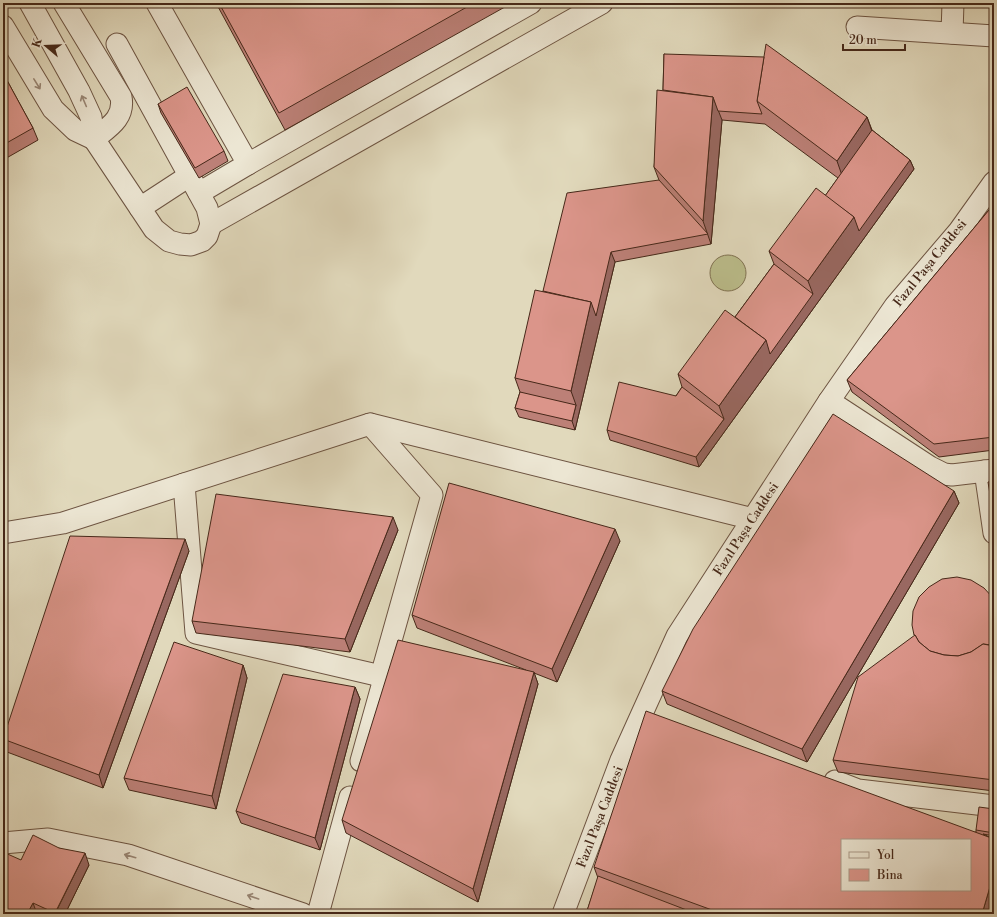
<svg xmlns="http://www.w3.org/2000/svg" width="997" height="917" viewBox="0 0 997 917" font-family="'Libre Bodoni',serif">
<rect width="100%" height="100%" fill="#e1d9bc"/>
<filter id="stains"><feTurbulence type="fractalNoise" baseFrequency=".005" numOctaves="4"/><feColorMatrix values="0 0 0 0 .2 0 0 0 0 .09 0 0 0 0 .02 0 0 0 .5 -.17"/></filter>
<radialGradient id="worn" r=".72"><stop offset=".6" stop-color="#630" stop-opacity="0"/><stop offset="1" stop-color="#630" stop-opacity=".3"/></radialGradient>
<circle fill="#bbbd8b" stroke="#807252" cx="728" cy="273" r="18"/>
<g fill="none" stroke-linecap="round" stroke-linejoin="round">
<defs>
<g id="minor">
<polyline points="30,3 79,91 91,117 94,139 154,229 169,241 180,244 191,245 202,241 207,236 211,224 207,208 117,44"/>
<path d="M64 3 121 97C125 118 109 127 94 139"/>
<polyline points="157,3 248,164 199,193"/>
<polyline points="3,26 53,109 75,130 94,139"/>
<polyline points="857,27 994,36"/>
<polyline points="952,33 953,3"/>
<polyline points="248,164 531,3"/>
<polyline points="140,208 189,176"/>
<polyline points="211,224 602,3"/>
<polyline points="829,401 930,467 944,474 952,475 994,470"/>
<polyline points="985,471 994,533"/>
<polyline points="184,484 196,633 381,676 432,495 370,424"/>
<polyline points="3,533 63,523 370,424 753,519"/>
<polyline points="361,761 382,686 381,676"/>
<polyline points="835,781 858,790 994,806"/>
<polyline points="3,843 48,839 128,855 303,914"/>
<polyline points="318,914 350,797"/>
<polyline points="563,914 621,760 677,636 829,401 895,306 959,231 994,182"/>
</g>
</defs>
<use href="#minor" stroke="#6d5442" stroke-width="23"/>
<use href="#minor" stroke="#ece6d3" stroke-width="21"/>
</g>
<g fill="#bc8077" stroke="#462819">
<polygon points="216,3 512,3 285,130"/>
<polygon points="664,54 867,117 872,130 910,160 914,169 699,467 610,440 607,430 676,396 682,387 678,374 735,317 774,264 769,251 825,196 838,178 765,124 722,120 711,244 615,262 575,430 519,417 515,408 520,392 515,378 543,291 659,180 654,167 663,90"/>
<polygon points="3,73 33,128 38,140 3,160"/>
<polygon points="158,104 224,151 228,161 199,178 161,113"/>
<polygon points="994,204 994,450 939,457 852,392 847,380"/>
<polygon points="954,491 959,503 807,762 667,704 662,691"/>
<polygon points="398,530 350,652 196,633 192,621"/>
<polygon points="620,541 557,682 534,673 538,684 478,902 346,833 342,820 526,670 417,628 412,615"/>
<polygon points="189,551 103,788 7,752 3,739"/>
<polygon points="994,600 994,791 838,772 833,760"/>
<polygon points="243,665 247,678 216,809 129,790 124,778"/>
<polygon points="355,687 360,699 320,850 241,823 236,811"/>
<polygon points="994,809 994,836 983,834 994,839 994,901 990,914 586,914 598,878 594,867 976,832 976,830"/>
<polygon points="59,848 89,865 65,914 3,914 21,860"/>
</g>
<g fill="#996861" stroke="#462819">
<polygon points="713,97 722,120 711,244 703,221"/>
<polygon points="867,117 875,140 845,184 837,161"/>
<polygon points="910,160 914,169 699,467 696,457 724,419 719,406 766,340 813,294 808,281 854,217"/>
<polygon points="611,252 615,262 575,430 572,421 576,405 571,391 591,302"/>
<polygon points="954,491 959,503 807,762 802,749"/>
<polygon points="393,517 398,530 350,652 345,639"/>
<polygon points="615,529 620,541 557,682 552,669"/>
<polygon points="185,539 189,551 103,788 99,775"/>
<polygon points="243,665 247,678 216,809 212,796"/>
<polygon points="534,672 538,684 478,902 473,889"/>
<polygon points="355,687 360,699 320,850 315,838"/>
<polygon points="85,853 89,865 65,914 55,914"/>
<polygon points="994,873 994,901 990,914 982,914"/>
<polygon points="33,903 37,914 27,914"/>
</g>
<g fill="#db958a" stroke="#462819" fill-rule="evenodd">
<polygon points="219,3 474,3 279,113"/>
<polygon points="766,44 867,117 837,161 757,101"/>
<polygon points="664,54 764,57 757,101 762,114 718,111 713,97 663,90"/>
<polygon points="3,73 33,128 3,145"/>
<polygon points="187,87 224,151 195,168 158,104"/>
<polygon points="657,90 713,97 703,221 654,167"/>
<polygon points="872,130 910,160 859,231 854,217 825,196"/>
<polygon points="659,180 708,234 611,252 596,316 591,302 543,291 567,193"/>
<polygon points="816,188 854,217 808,281 769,251"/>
<polygon points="994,204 994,437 934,444 847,380"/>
<polygon points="774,264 813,294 770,354 766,340 735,317"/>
<polygon points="535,290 591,302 571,391 515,378"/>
<polygon points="725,310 766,340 719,406 678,374"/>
<polygon points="619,382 676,396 682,387 724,419 696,457 607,430"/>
<polygon points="520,392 576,405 572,421 515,408"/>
<polygon points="833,414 954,491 802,749 662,691 693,629"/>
<polygon points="994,481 994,519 988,482"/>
<polygon points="449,483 615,529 552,669 412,615"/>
<polygon points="216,494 393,517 345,639 192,621"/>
<polygon points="70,536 185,539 99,775 3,739"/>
<polygon points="957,577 971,580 984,588 994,599 994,643 992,645 983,644 971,652 958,656 944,655 930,651 919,642 915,635 914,635 912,625 913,611 919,597 929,587 942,579"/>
<polygon points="915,635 919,642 930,651 944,655 958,656 971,652 983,644 994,646 994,780 833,760 858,677"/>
<polygon points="398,640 534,672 473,889 342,820"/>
<polygon points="174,642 243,665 212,796 124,778"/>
<polygon points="283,674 355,687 315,838 236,811"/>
<path d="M646 711 994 839V873L982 914H723L594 867ZM842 840H970V890H842Z"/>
<polygon points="979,807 994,809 994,833 976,830"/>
<polygon points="33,835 59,848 85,853 55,913 33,903 27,914 3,914 3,852 21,860"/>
<polygon points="598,876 697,914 586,914"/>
</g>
<defs><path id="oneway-shaft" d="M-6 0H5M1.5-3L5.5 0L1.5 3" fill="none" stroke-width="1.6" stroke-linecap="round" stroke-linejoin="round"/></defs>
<g stroke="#998776">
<use href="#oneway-shaft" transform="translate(37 84) rotate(58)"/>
<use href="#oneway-shaft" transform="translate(84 101) rotate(-113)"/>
<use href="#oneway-shaft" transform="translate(130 856) rotate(-164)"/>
<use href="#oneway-shaft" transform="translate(253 897) rotate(-161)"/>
</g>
<g text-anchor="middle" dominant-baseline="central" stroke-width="3" stroke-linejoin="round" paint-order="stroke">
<g font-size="13" fill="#462819" stroke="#ece6d3">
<text transform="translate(930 263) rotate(-51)">Fazıl Paşa Caddesi</text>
<text transform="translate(746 529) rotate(-57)">Fazıl Paşa Caddesi</text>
<text transform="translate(600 817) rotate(-69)">Fazıl Paşa Caddesi</text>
</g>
</g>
<rect width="997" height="917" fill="none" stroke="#e1d9bc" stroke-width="16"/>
<rect x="4" y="4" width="989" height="909" fill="none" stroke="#462819" stroke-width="2"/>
<rect x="8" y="8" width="981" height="901" fill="none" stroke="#462819"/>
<rect x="841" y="839" width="130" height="52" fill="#ece6d3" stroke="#aa9a89"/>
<rect x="849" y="852" width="20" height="6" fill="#ece6d3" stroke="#aa9a89"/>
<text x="877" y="859" font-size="12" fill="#462819">Yol</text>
<rect x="849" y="869" width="20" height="12" fill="#db958a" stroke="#aa9a89"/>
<text x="877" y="879" font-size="12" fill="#462819">Bina</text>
<g transform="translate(46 46) rotate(289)" stroke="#ece6d3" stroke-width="3" paint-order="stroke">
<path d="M0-3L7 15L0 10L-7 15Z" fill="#462819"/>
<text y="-6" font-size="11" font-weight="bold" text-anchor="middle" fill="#462819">K</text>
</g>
<path d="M843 44v6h62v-6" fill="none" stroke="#462819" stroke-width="2"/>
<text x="849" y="44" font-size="12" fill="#462819" stroke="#ece6d3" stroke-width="3" paint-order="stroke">20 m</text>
<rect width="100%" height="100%" filter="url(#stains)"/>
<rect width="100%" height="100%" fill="url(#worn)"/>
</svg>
